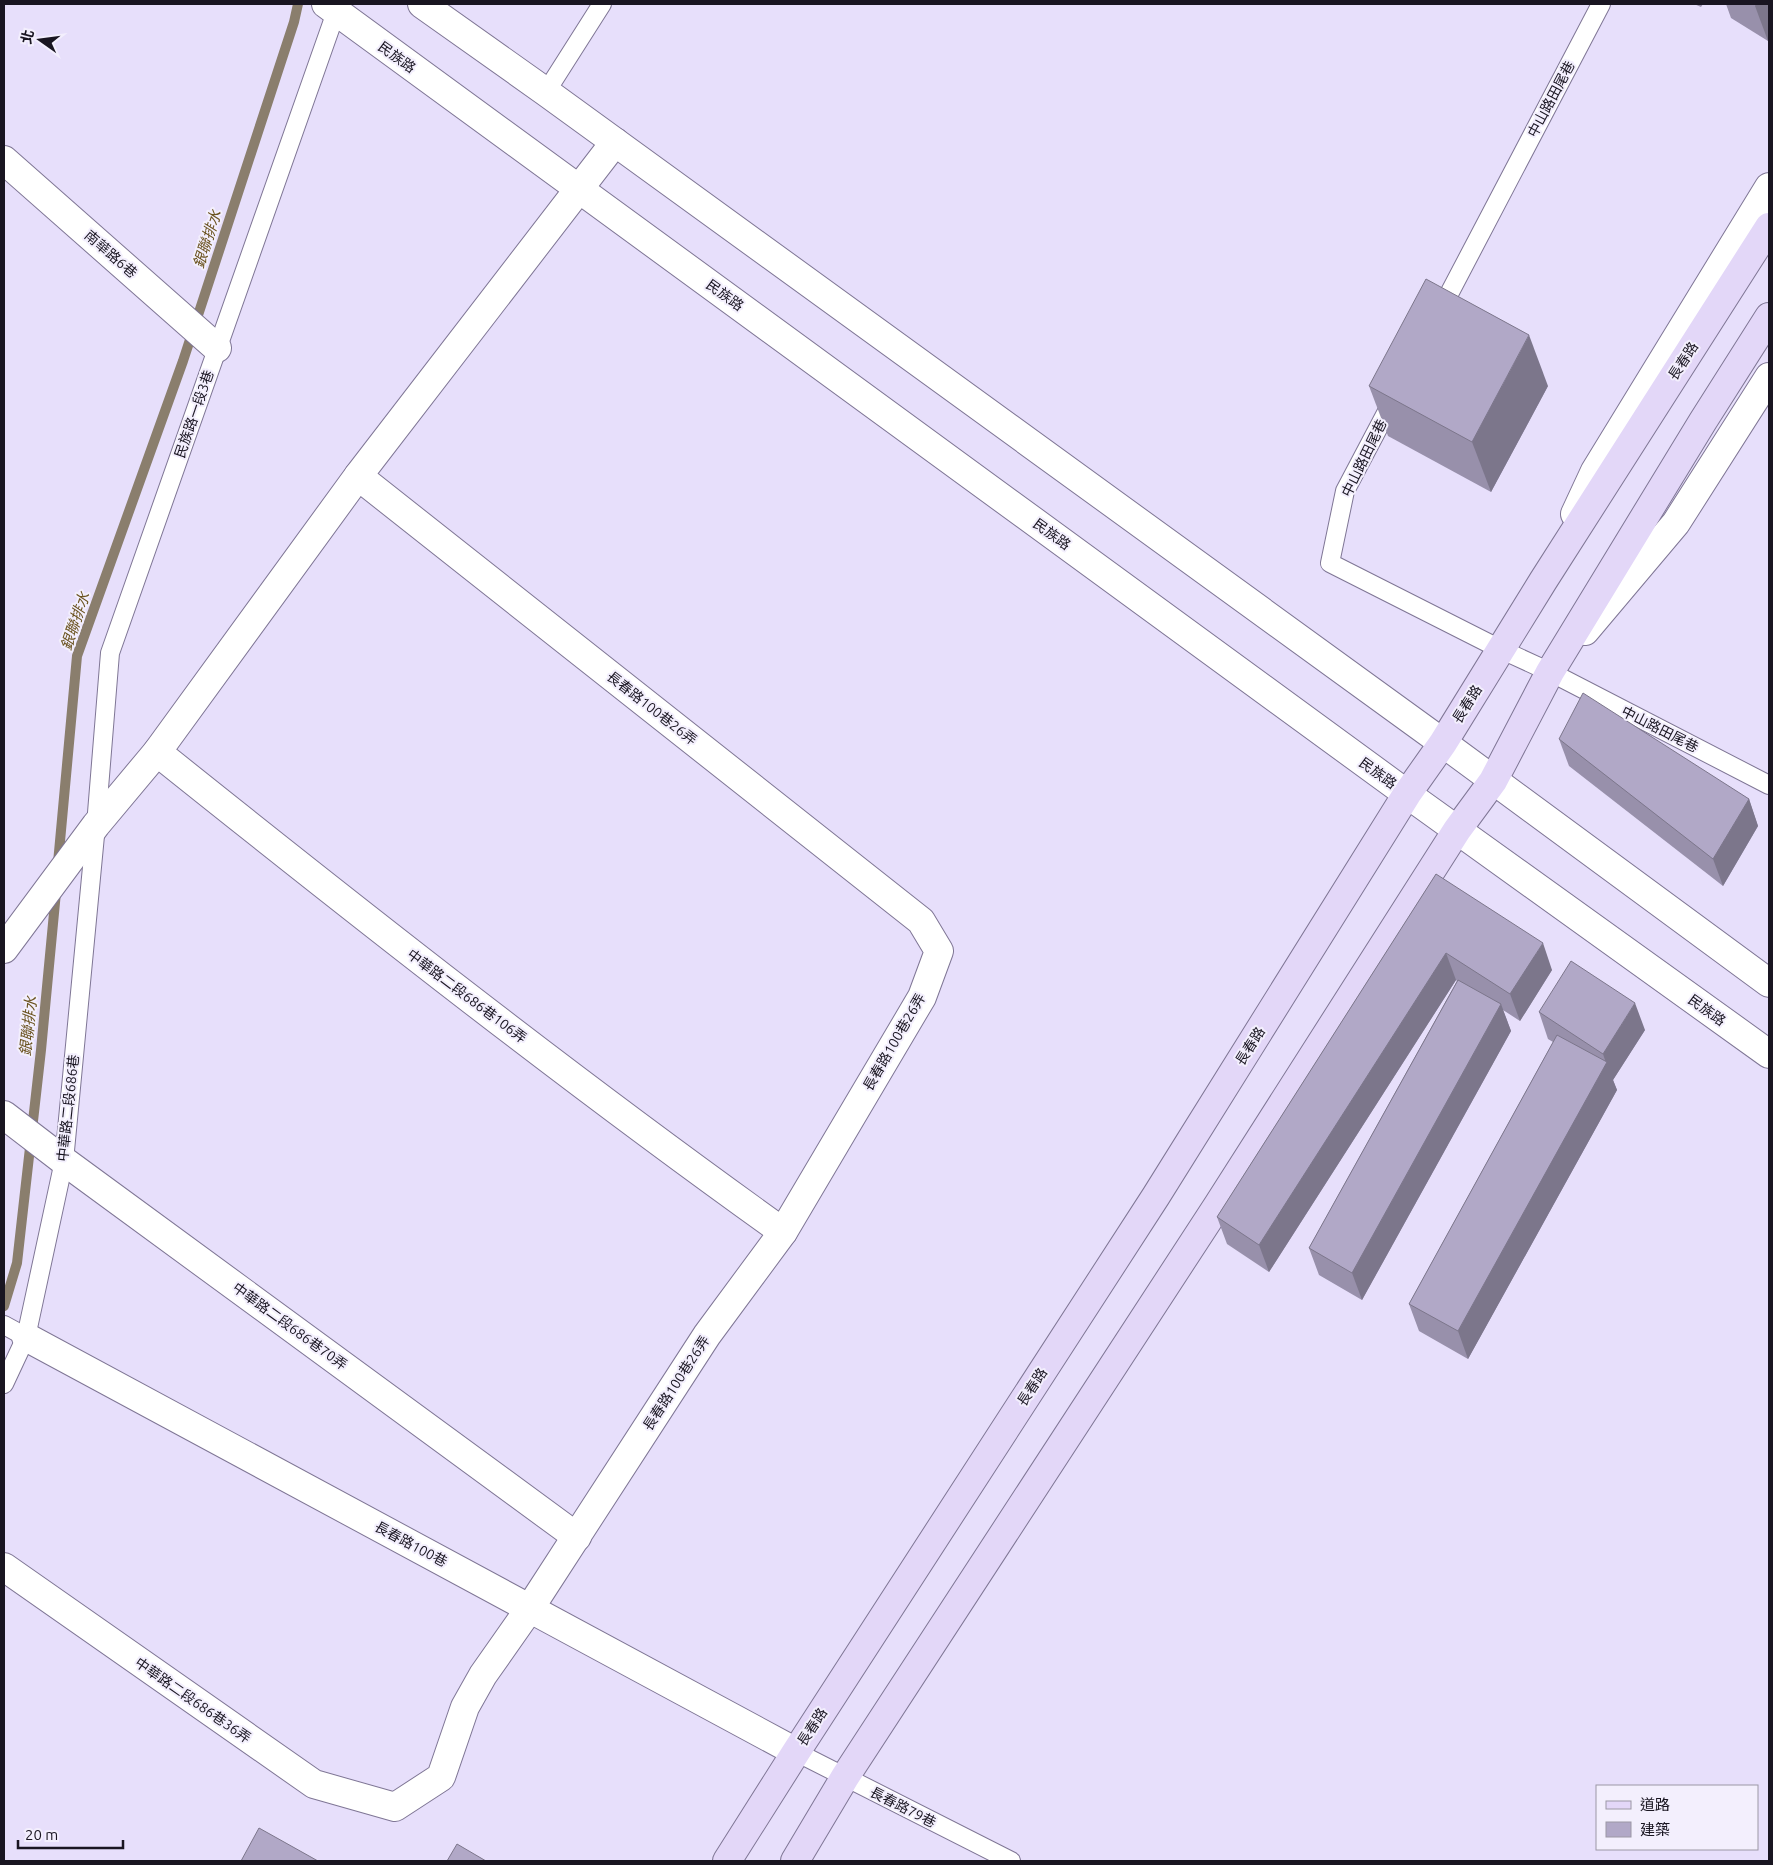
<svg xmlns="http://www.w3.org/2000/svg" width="1773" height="1865" viewBox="0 0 1773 1865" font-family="Ubuntu,'Noto Sans TC',sans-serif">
<rect width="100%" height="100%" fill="#e7dffb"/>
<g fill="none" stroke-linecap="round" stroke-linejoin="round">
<g stroke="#8a7e6d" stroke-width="10">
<polyline points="58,863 77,656 183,361 294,22 298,4"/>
<polyline points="4,1306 17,1263 41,1050 56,892"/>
</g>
<defs>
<g id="lane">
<polyline points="546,92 602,4"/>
<polyline points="1439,313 1601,4"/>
<polyline points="1393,400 1345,491 1330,563 1500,649 1550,672 1769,785"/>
<polyline points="4,1325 26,1337"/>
<polyline points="4,1384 26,1337 64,1161 96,825 110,653 336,12 337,4"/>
<polyline points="796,1752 1011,1861"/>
</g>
<g id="street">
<polyline points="326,4 1407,794 1769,1054"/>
<polyline points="422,4 546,92 1443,743 1769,983"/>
<polyline points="4,160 217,348"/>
<polyline points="1575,514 1595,471 1769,187"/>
<polyline points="1585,631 1676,523 1769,377"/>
<path d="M157 752C362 916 569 1079 783 1232"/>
<polyline points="4,949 96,825 157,752 358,476 615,142"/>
<polyline points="4,1115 64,1161 577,1537"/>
<polyline points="26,1337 796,1752"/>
<polyline points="4,1567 314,1784 395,1807 441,1777 465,1707 483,1675 530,1608 707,1335 783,1232 922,997 939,951 921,921 358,476"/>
</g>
<g id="secondary">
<polyline points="727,1861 796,1752 1156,1196 1407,794 1443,743 1543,581 1769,227"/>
<polyline points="795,1861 845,1777 1218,1205 1457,830 1493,781 1550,672 1703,421 1769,317"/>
</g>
</defs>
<use href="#lane" stroke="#7f7695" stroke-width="20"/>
<use href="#street" stroke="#7f7695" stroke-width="30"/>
<use href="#secondary" stroke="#7f7695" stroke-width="30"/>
<use href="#lane" stroke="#fff" stroke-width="18"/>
<use href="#street" stroke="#fff" stroke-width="28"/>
<use href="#secondary" stroke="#e3d7f8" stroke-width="28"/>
</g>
<g fill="#9890ab">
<polygon points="1694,4 1703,4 1701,7"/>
<polygon points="1726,4 1769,4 1768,41 1731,18"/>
<polygon points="1369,386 1548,386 1491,492 1388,436"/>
<polygon points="1559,739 1749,799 1758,826 1723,886 1569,766"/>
<polygon points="1436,874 1552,970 1520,1021 1503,1010 1511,1031 1362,1300 1319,1275 1309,1248 1457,981 1456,980 1269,1272 1227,1244 1217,1217"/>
<polygon points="1539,1012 1645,1030 1613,1080 1617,1090 1468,1359 1419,1331 1409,1304 1553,1042 1548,1039"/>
</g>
<g fill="#7c768b">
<polygon points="1756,4 1769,4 1769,39 1768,41 1755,6"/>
<polygon points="1529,335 1548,386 1491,492 1472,442"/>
<polygon points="1749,799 1758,826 1723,886 1713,859"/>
<polygon points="1543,943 1552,970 1520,1021 1510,994"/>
<polygon points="1446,953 1456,980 1269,1272 1259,1245"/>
<polygon points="1635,1003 1645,1030 1613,1080 1617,1090 1468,1359 1458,1331 1606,1063 1603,1054"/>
<polygon points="1501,1004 1511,1031 1362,1300 1352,1273"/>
</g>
<g fill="#b1a8c7" stroke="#7c768b">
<polygon points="1426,279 1529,335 1472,442 1369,386"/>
<polygon points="1583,693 1749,799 1713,859 1559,739"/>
<polygon points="1436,874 1543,943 1510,994 1446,953 1259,1245 1217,1217"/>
<polygon points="1571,961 1635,1003 1603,1054 1539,1012"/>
<polygon points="1458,980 1501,1004 1352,1273 1309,1248"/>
<polygon points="1557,1035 1607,1062 1458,1331 1409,1304"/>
<polygon points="259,1828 318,1861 241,1861"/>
<polygon points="457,1844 486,1861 447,1861"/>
</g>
<g text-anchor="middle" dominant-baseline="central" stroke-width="4" stroke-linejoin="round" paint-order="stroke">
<g font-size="14" fill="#191521" stroke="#f3effd">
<text transform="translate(397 57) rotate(36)">民族路</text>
<text transform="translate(1551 99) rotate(-62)">中山路田尾巷</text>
<text transform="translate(111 254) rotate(41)">南華路6巷</text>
<text transform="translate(725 295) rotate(36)">民族路</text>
<text transform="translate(1683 361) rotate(-57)">長春路</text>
<text transform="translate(194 414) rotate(-71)">民族路一段3巷</text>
<text transform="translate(1364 458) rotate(-64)">中山路田尾巷</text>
<text transform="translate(1052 534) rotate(36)">民族路</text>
<text transform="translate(1467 704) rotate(-58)">長春路</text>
<text transform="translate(652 708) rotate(38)">長春路100巷26弄</text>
<text transform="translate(1660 729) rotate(27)">中山路田尾巷</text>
<text transform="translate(1378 773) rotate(36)">民族路</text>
<text transform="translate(467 996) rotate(37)">中華路二段686巷106弄</text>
<text transform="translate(1707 1010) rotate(36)">民族路</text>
<text transform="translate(894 1042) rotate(-60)">長春路100巷26弄</text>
<text transform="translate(1250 1046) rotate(-58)">長春路</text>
<text transform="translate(68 1108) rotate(-84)">中華路二段686巷</text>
<text transform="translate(290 1326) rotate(36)">中華路二段686巷70弄</text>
<text transform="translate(676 1383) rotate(-57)">長春路100巷26弄</text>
<text transform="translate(1032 1387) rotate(-57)">長春路</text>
<text transform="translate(411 1544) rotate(28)">長春路100巷</text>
<text transform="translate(193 1700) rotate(35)">中華路二段686巷36弄</text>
<text transform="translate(812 1727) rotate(-57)">長春路</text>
<text transform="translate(903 1807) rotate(27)">長春路79巷</text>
</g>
<g font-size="15" font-style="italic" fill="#6b5320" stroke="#f3effd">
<text transform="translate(207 239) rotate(-72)">銀聯排水</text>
<text transform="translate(75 621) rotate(-71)">銀聯排水</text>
<text transform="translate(28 1026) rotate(-84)">銀聯排水</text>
</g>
</g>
<rect width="1773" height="1865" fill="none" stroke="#191521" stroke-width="10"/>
<rect x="1596" y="1785" width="162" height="65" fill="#f3effd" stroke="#9c98a5"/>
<rect x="1606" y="1801" width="25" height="8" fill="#e3d7f8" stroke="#9c98a5"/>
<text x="1640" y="1810" font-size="15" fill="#191521">道路</text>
<rect x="1606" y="1822" width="25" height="15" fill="#b1a8c7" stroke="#9c98a5"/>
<text x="1640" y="1835" font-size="15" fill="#191521">建築</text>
<g transform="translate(40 40) rotate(284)" stroke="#f3effd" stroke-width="4" paint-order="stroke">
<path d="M0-4L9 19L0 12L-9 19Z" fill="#191521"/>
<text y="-8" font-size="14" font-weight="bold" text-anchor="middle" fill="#191521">北</text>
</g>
<path d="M18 1840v8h105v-8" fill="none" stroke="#191521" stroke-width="2.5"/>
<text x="25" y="1840" font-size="15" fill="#191521" stroke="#f3effd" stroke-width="4" paint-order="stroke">20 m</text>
</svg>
